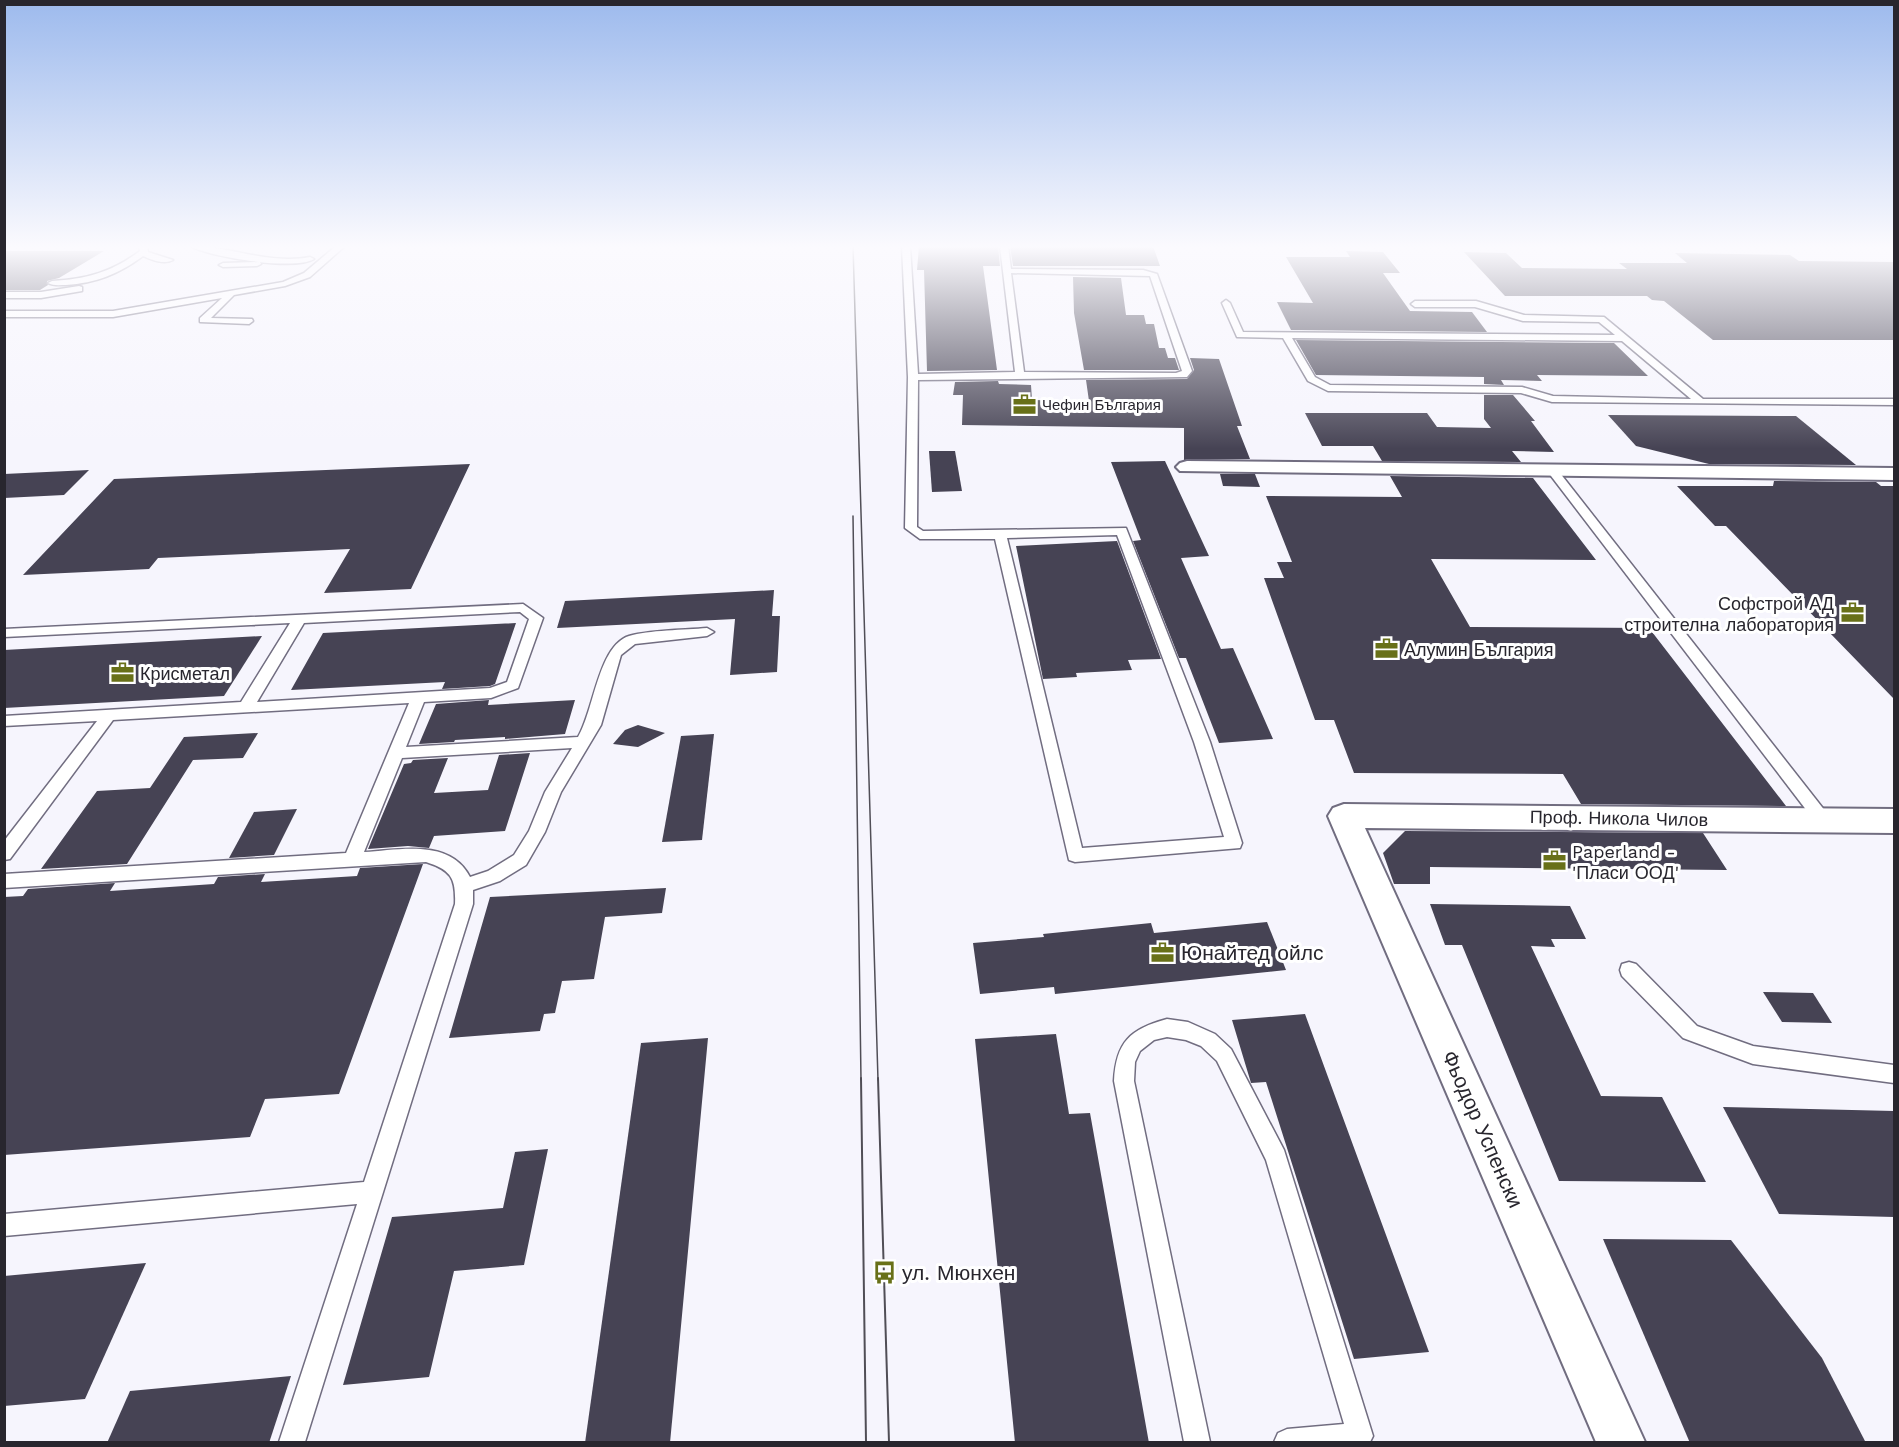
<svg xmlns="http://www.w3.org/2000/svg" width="1899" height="1447" viewBox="0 0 1899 1447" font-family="'Work Sans',sans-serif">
<rect width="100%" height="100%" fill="#f6f5fd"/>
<g fill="#464354">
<polygon points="919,246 998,246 1000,266 983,266 997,370 927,371 924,270 917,270"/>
<polygon points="1010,246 1153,246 1160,266 1013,266"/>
<polygon points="4,251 104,251 59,278 47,281 48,285 40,290 4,290"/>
<polygon points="1346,251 1383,252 1400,273 1383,273 1410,311 1472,312 1487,332 1291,330 1277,302 1313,303 1286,257 1350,257"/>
<polygon points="1464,252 1506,253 1522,268 1627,269 1619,263 1687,263 1675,253 1790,255 1799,261 1894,262 1894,340 1713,340 1664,301 1652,300 1647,296 1505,296"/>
<polygon points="1073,277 1121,278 1126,315 1144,315 1146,324 1154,324 1159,348 1165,348 1168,358 1175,358 1179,370 1084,370 1074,313"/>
<polygon points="1296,340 1614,343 1648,376 1537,375 1542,381 1501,380 1504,385 1484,384 1484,377 1316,375"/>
<polygon points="1190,358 1219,359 1242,426 1237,426 1250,459 1184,460 1184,428 962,425 963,395 953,395 955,382 998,381 999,384 1031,385 1032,400 1089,401 1086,380 1187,379 1194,370"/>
<polygon points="1484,395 1513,395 1535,421 1531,421 1554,452 1512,451 1521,462 1382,461 1373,446 1322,446 1305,413 1427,413 1437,427 1491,428 1484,419"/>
<polygon points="1608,415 1796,416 1856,465 1709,464 1636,446"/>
<polygon points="929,451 955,451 962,491 932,492"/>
<polygon points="1165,461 1209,556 1181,558 1221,649 1233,648 1273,739 1219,743 1186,658 1179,658 1133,541 1141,540 1111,462"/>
<polygon points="470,464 411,589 324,593 350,549 158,558 149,569 23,575 114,479"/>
<polygon points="89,470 64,495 4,498 4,474"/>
<polygon points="1220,474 1255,474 1260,487 1223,486"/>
<polygon points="1390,476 1533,478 1596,560 1431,559 1470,627 1649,628 1786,806 1581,804 1563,774 1354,773 1334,720 1315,720 1264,578 1284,578 1277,562 1292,562 1266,496 1402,497"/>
<polygon points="1774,481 1876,482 1881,486 1894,486 1894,699 1726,526 1715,526 1677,486 1773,486"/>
<polygon points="1117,541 1161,659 1128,660 1132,670 1076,673 1077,677 1043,679 1016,546"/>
<polygon points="774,590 772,616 780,616 777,672 730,675 735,619 557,628 565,601"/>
<polygon points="516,623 495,684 490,686 442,689 445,682 291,690 323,633"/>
<polygon points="262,636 224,696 4,708 4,650"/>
<polygon points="489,700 488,705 575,700 565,734 505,739 505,737 455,740 454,742 419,744 436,704"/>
<polygon points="638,725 665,733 638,747 613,744 625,730"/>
<polygon points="258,733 243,758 193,760 127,864 41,869 97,791 150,788 184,737"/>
<polygon points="714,734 702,840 662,842 681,736"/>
<polygon points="530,753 505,831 434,836 429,848 408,846 368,849 404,764 411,763 413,760 448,758 434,793 488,790 499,755"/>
<polygon points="297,809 274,855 229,858 254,812"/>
<polygon points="1405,831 1703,833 1727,870 1430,867 1430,884 1394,884 1383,853"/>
<polygon points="423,864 339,1094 265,1099 250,1137 4,1155 4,897 23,896 28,889 115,883 110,891 214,884 218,877 265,874 261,882 357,876 360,868"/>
<polygon points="666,888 662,913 605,917 594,979 562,981 555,1013 544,1014 540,1031 449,1038 490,897"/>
<polygon points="1430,904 1570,906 1586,939 1551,939 1555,947 1531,946 1601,1096 1662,1097 1706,1182 1559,1181 1462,945 1445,945"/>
<polygon points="1267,922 1286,970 1055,994 1054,987 980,994 973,943 1044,937 1043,934 1151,923 1154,933"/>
<polygon points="1763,992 1813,993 1832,1023 1782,1022"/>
<polygon points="1305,1014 1328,1077 1429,1352 1354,1359 1266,1082 1251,1083 1232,1020"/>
<polygon points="1056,1034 1069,1114 1090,1113 1149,1443 1015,1443 975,1039"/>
<polygon points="708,1038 670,1443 585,1443 641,1043"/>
<polygon points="1723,1107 1894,1111 1894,1217 1779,1214"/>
<polygon points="548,1149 524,1265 454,1271 429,1377 343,1385 392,1217 503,1208 515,1152"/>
<polygon points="1603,1239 1731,1240 1822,1358 1866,1443 1690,1443"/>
<polygon points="146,1263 85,1399 4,1406 4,1276"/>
<polygon points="291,1376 269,1443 107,1443 130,1391"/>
</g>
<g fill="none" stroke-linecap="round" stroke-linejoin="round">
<defs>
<g id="service">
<path d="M139 246H147L148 252 173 260C164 265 152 260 143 256 119 274 96 283 66 285 60 285 53 286 48 283L52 281C87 279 112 272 140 251Z"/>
<path d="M190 246C231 246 268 265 310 257L314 259C295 271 209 257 190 246Z"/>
<polygon points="336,246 345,246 310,277 285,286 234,295 211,318 252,319 253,321 249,324 200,322 200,318 222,298 113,317 4,317 4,311 113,311 283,282 304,273"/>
<path d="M902 246H910L918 374 1015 372 1000 246H1008L1011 269 1143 270 1157 274 1192 371 1187 377 918 380 917 527 923 531 1126 528 1210 742 1242 843 1240 848 1075 862 1069 860 995 539H920L905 528 908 377ZM1011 273 1150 276 1182 371 1176 373 1024 372ZM1117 535 1194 742 1224 837 1082 848 1007 538Z"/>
<polygon points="260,262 261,264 257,266 223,267 219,265 223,263"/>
<polygon points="79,286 82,287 82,291 41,298 4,298 4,292 41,292"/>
<path d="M1226 300 1230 303 1243 332 1615 335 1599 322 1523 321 1475 307H1415L1411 304 1415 301H1476L1524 315 1604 317 1703 399H1894V405L1552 402 1521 393 1328 391 1308 381 1283 338 1237 337 1222 303ZM1292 338 1622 341 1691 399 1553 396 1522 387 1330 385 1315 377Z"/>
<polygon points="1552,467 1556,468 1829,816 1831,820 1829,824 1823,826 1817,824 1548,472 1548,468"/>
<path d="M523 604 543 618 518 688 491 698 424 702 406 747 578 737C594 711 598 646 629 636 648 630 685 630 707 628L714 632 707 636 635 644 621 655 601 725 561 792 545 832 526 865 500 881 473 890V904L305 1442H279L357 1204 4 1236V1214L364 1182 455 904C456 878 451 870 426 862L4 888V874L346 853 409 703 113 720 10 859 4 860V841L97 721 4 726V716L241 702 290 623 4 637V629ZM520 612 529 619 507 682 490 688 257 702 304 623ZM572 748 545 792 529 831 514 855 488 871 470 877C450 838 399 850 364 852L402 758Z"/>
<polygon points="1629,962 1636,964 1697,1026 1753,1046 1894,1065 1894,1083 1753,1064 1683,1038 1622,976 1620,970 1622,964"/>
<path d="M1167 1019 1188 1022 1215 1034 1231 1049 1284 1150 1373 1436 1370 1442H1274L1278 1433 1287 1429 1344 1424 1266 1160 1217 1061 1201 1046 1186 1040 1167 1037 1154 1040 1140 1051 1135 1062 1134 1081 1210 1442H1184L1114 1081C1116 1042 1130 1029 1167 1019Z"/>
</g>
<g id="minor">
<polygon points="1187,461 1894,468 1894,480 1180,471 1176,467 1180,463"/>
<polygon points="1344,804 1894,809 1894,833 1365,828 1645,1442 1596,1442 1328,816 1333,808"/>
</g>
</defs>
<use href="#service" stroke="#716d80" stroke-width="3"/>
<use href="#minor" stroke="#716d80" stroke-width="4"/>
<use href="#service" fill="#fff" fill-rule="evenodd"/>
<use href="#minor" fill="#fff" fill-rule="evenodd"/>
<g stroke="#504e56" stroke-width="1.5">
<polyline points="853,246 878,1080"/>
<polyline points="853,516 861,1080"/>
</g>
<g stroke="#504e56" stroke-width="2">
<polyline points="861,1078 866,1442"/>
<polyline points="878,1078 889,1442"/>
</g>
</g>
<linearGradient id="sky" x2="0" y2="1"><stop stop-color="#9dbaed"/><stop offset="0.55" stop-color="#fbfafe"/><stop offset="1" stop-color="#fbfafe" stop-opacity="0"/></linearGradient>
<rect width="1899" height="449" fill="url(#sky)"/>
<defs>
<symbol id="office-bare" viewBox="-9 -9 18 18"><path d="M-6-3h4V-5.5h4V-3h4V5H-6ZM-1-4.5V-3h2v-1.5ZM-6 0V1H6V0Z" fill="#687018" stroke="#fff" stroke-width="2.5" paint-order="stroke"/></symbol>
<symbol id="bus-bare" viewBox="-9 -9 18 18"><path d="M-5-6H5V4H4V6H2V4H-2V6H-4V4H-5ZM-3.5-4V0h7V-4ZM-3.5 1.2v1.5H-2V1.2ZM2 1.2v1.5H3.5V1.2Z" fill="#687018" stroke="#fff" stroke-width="2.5" paint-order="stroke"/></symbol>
</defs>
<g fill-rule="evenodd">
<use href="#office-bare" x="1008" y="388" width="33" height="33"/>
<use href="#office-bare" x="1836" y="596" width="33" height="33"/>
<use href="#office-bare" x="1370" y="632" width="33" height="33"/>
<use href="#office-bare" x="106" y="656" width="33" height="33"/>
<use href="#office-bare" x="1538" y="844" width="33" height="33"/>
<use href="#office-bare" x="1146" y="936" width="33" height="33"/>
<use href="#bus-bare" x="868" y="1256" width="33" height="33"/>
</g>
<g text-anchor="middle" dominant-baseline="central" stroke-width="6" stroke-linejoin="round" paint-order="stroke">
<g font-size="15" fill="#28262e" stroke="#fff" text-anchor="start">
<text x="1042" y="405">Чефин България</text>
</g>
<g font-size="18" fill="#28262e" stroke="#fff" text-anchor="start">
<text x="1834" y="603" text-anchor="end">Софстрой АД<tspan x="1834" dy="21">строителна лаборатория</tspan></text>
<text x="1404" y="649">Алумин България</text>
<text x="140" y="673">Крисметал</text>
<text x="1572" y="851">Paperland -<tspan x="1572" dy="21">'Пласи ООД'</tspan></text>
</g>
<g font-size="18" fill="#28262e" stroke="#fff">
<text transform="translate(1619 818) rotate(1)">Проф. Никола Чилов</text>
</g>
<g font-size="21" fill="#28262e" stroke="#fff" text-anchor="start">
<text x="1181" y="952">Юнайтед ойлс</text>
<text x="902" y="1272">ул. Мюнхен</text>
</g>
<g font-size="21" fill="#28262e" stroke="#fff">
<text transform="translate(1483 1129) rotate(66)">Фьодор Успенски</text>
</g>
</g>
<rect width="1899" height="1447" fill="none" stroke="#28262e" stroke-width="12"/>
</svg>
